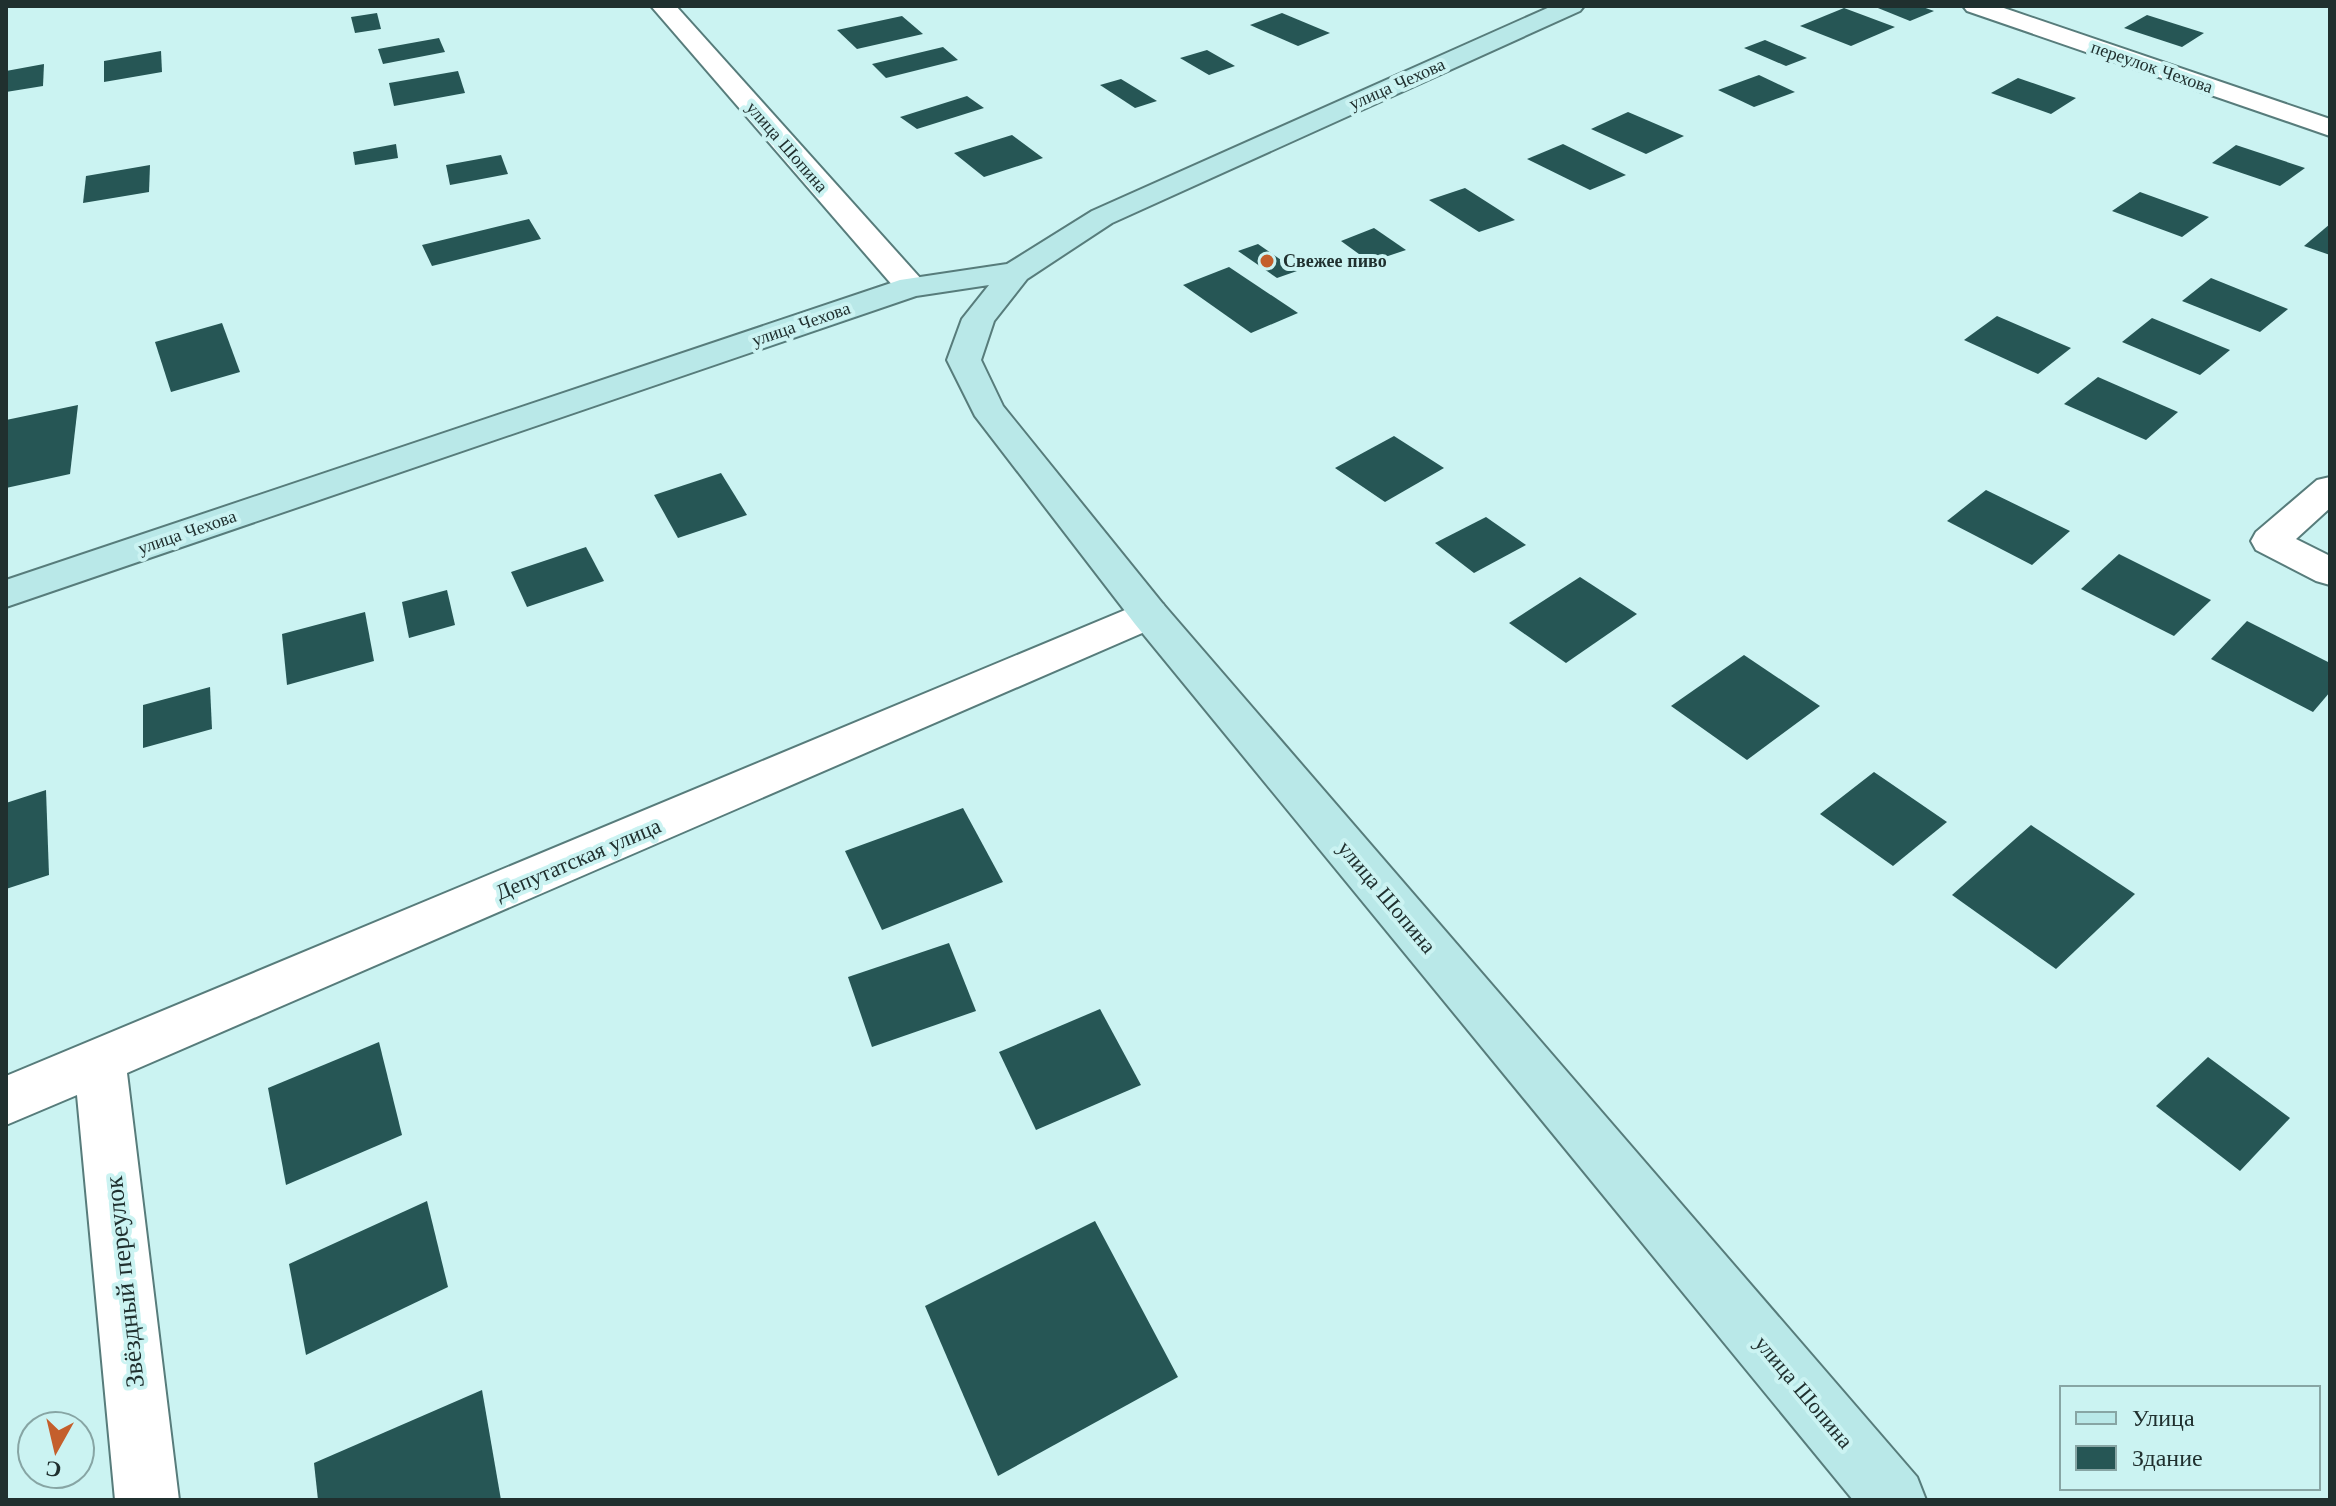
<svg xmlns="http://www.w3.org/2000/svg" width="2336" height="1506" viewBox="0 0 2336 1506" font-family="'Libre Baskerville',serif">
<rect width="100%" height="100%" fill="#cbf3f2"/>
<g fill="#265655">
<polygon points="1873,6 1920,6 1934,11 1910,21"/>
<polygon points="1844,8 1895,27 1851,46 1800,26"/>
<polygon points="377,13 381,29 355,33 351,17"/>
<polygon points="1282,13 1330,33 1298,46 1250,25"/>
<polygon points="2147,15 2204,33 2182,47 2124,28"/>
<polygon points="902,16 923,34 857,49 837,30"/>
<polygon points="439,38 445,52 383,64 378,49"/>
<polygon points="1765,40 1807,58 1786,66 1744,48"/>
<polygon points="943,47 958,60 886,78 872,64"/>
<polygon points="1207,50 1235,66 1209,75 1180,58"/>
<polygon points="161,51 162,72 104,82 104,61"/>
<polygon points="44,64 43,86 6,92 6,71"/>
<polygon points="458,71 465,93 394,106 389,83"/>
<polygon points="1759,75 1795,92 1754,107 1718,90"/>
<polygon points="2018,78 2076,98 2051,114 1991,93"/>
<polygon points="1121,79 1157,101 1135,108 1100,85"/>
<polygon points="967,96 984,108 917,129 900,117"/>
<polygon points="1628,112 1684,136 1646,154 1591,129"/>
<polygon points="1012,135 1043,158 984,177 954,153"/>
<polygon points="396,144 398,158 355,165 353,152"/>
<polygon points="1563,144 1626,175 1590,190 1527,159"/>
<polygon points="2236,145 2305,168 2280,186 2212,163"/>
<polygon points="501,155 508,174 450,185 446,165"/>
<polygon points="150,165 149,192 83,203 86,176"/>
<polygon points="1465,188 1515,220 1479,232 1429,200"/>
<polygon points="2140,192 2209,217 2182,237 2112,211"/>
<polygon points="529,219 541,239 432,266 422,245"/>
<polygon points="2330,224 2330,255 2304,246"/>
<polygon points="1374,228 1406,250 1370,262 1341,241"/>
<polygon points="1258,244 1297,271 1277,278 1238,251"/>
<polygon points="1229,267 1298,313 1251,333 1183,285"/>
<polygon points="2211,278 2288,309 2260,332 2182,301"/>
<polygon points="1997,316 2071,348 2038,374 1964,340"/>
<polygon points="2152,318 2230,350 2200,375 2122,342"/>
<polygon points="222,323 240,372 171,392 155,342"/>
<polygon points="2098,377 2178,412 2146,440 2064,404"/>
<polygon points="78,405 70,474 6,488 6,420"/>
<polygon points="1394,436 1444,468 1385,502 1335,468"/>
<polygon points="721,473 747,515 678,538 654,495"/>
<polygon points="1986,490 2070,531 2032,565 1947,521"/>
<polygon points="1486,517 1526,545 1474,573 1435,543"/>
<polygon points="586,547 604,581 527,607 511,572"/>
<polygon points="2119,554 2211,600 2174,636 2081,589"/>
<polygon points="1580,577 1637,614 1566,663 1509,623"/>
<polygon points="447,590 455,625 409,638 402,602"/>
<polygon points="365,612 374,661 287,685 282,634"/>
<polygon points="2247,621 2330,663 2330,692 2313,712 2211,659"/>
<polygon points="1744,655 1820,706 1747,760 1671,706"/>
<polygon points="210,687 212,729 143,748 143,705"/>
<polygon points="1874,772 1947,822 1893,866 1820,814"/>
<polygon points="46,790 49,875 6,889 6,803"/>
<polygon points="963,808 1003,882 882,930 845,851"/>
<polygon points="2031,825 2135,894 2056,969 1952,895"/>
<polygon points="949,943 976,1011 872,1047 848,977"/>
<polygon points="1100,1009 1141,1085 1036,1130 999,1052"/>
<polygon points="379,1042 402,1135 286,1185 268,1088"/>
<polygon points="2208,1057 2290,1118 2240,1171 2156,1106"/>
<polygon points="427,1201 448,1287 306,1355 289,1264"/>
<polygon points="1095,1221 1178,1377 998,1476 925,1306"/>
<polygon points="482,1390 501,1500 318,1500 314,1463"/>
</g>
<g fill="none" stroke-linecap="round" stroke-linejoin="round">
<defs>
<g id="street">
<polygon points="651,6 676,6 922,280 927,287 922,294 911,296 900,294"/>
<polygon points="1963,6 1998,6 2330,119 2330,136 1967,11"/>
<polygon points="2330,477 2330,508 2296,539 2330,556 2330,585 2316,581 2256,550 2251,541 2256,532 2317,480"/>
<polygon points="1149,600 1163,604 1169,614 1163,624 127,1073 179,1500 115,1500 77,1095 6,1125 6,1076"/>
</g>
<polygon id="secondary" points="1552,6 1584,6 1580,11 1112,223 1027,279 994,321 981,360 1003,406 1163,604 1917,1477 1926,1500 1853,1500 1135,624 975,416 947,360 962,319 989,285 916,296 6,607 6,580 900,280 1007,264 1092,211"/>
</defs>
<use href="#street" stroke="#577c7b" stroke-width="4"/>
<use href="#secondary" stroke="#577c7b" stroke-width="4"/>
<use href="#street" fill="#fff" fill-rule="evenodd"/>
<use href="#secondary" fill="#b9e8e8" fill-rule="evenodd"/>
</g>
<circle fill="#c45f2c" stroke="#cbf3f2" stroke-width="3" cx="1267" cy="261" r="8"/>
<g text-anchor="middle" dominant-baseline="central" stroke-width="8" stroke-linejoin="round" paint-order="stroke">
<g font-size="18" fill="#20302f" stroke="#cbf3f2">
<text transform="translate(2152 67) rotate(19)">переулок Чехова</text>
<text transform="translate(1397 84) rotate(-24)">улица Чехова</text>
<text transform="translate(787 147) rotate(49)">улица Шопина</text>
<text transform="translate(801 324) rotate(-19)">улица Чехова</text>
<text transform="translate(187 532) rotate(-19)">улица Чехова</text>
</g>
<g font-size="18" font-weight="bold" fill="#20302f" stroke="#cbf3f2" text-anchor="start">
<text x="1283" y="261">Свежее пиво</text>
</g>
<g font-size="22" fill="#20302f" stroke="#cbf3f2">
<text transform="translate(578 859) rotate(-23)">Депутатская улица</text>
<text transform="translate(1387 897) rotate(50)">улица Шопина</text>
<text transform="translate(1804 1392) rotate(50)">улица Шопина</text>
</g>
<g font-size="26" fill="#20302f" stroke="#cbf3f2">
<text transform="translate(124 1282) rotate(-96)">Звёздный переулок</text>
</g>
</g>
<rect width="2336" height="1506" fill="none" stroke="#20302f" stroke-width="16"/>
<rect x="2060" y="1386" width="260" height="104" fill="#cbf3f2" stroke="#87a5a4" stroke-width="2"/>
<rect x="2076" y="1412" width="40" height="12" fill="#b9e8e8" stroke="#87a5a4" stroke-width="2"/>
<text x="2132" y="1426" font-size="24" fill="#20302f">Улица</text>
<rect x="2076" y="1446" width="40" height="24" fill="#265655" stroke="#87a5a4" stroke-width="2"/>
<text x="2132" y="1466" font-size="24" fill="#20302f">Здание</text>
<g transform="translate(56 1450) rotate(188)"><circle r="38" fill="#cbf3f2" stroke="#87a5a4" stroke-width="2"/>
<path d="M0-6L14 30L0 20L-14 30Z" fill="#c45f2c"/>
<text y="-12" font-size="22" font-weight="bold" text-anchor="middle" fill="#20302f">С</text>
</g>
</svg>
